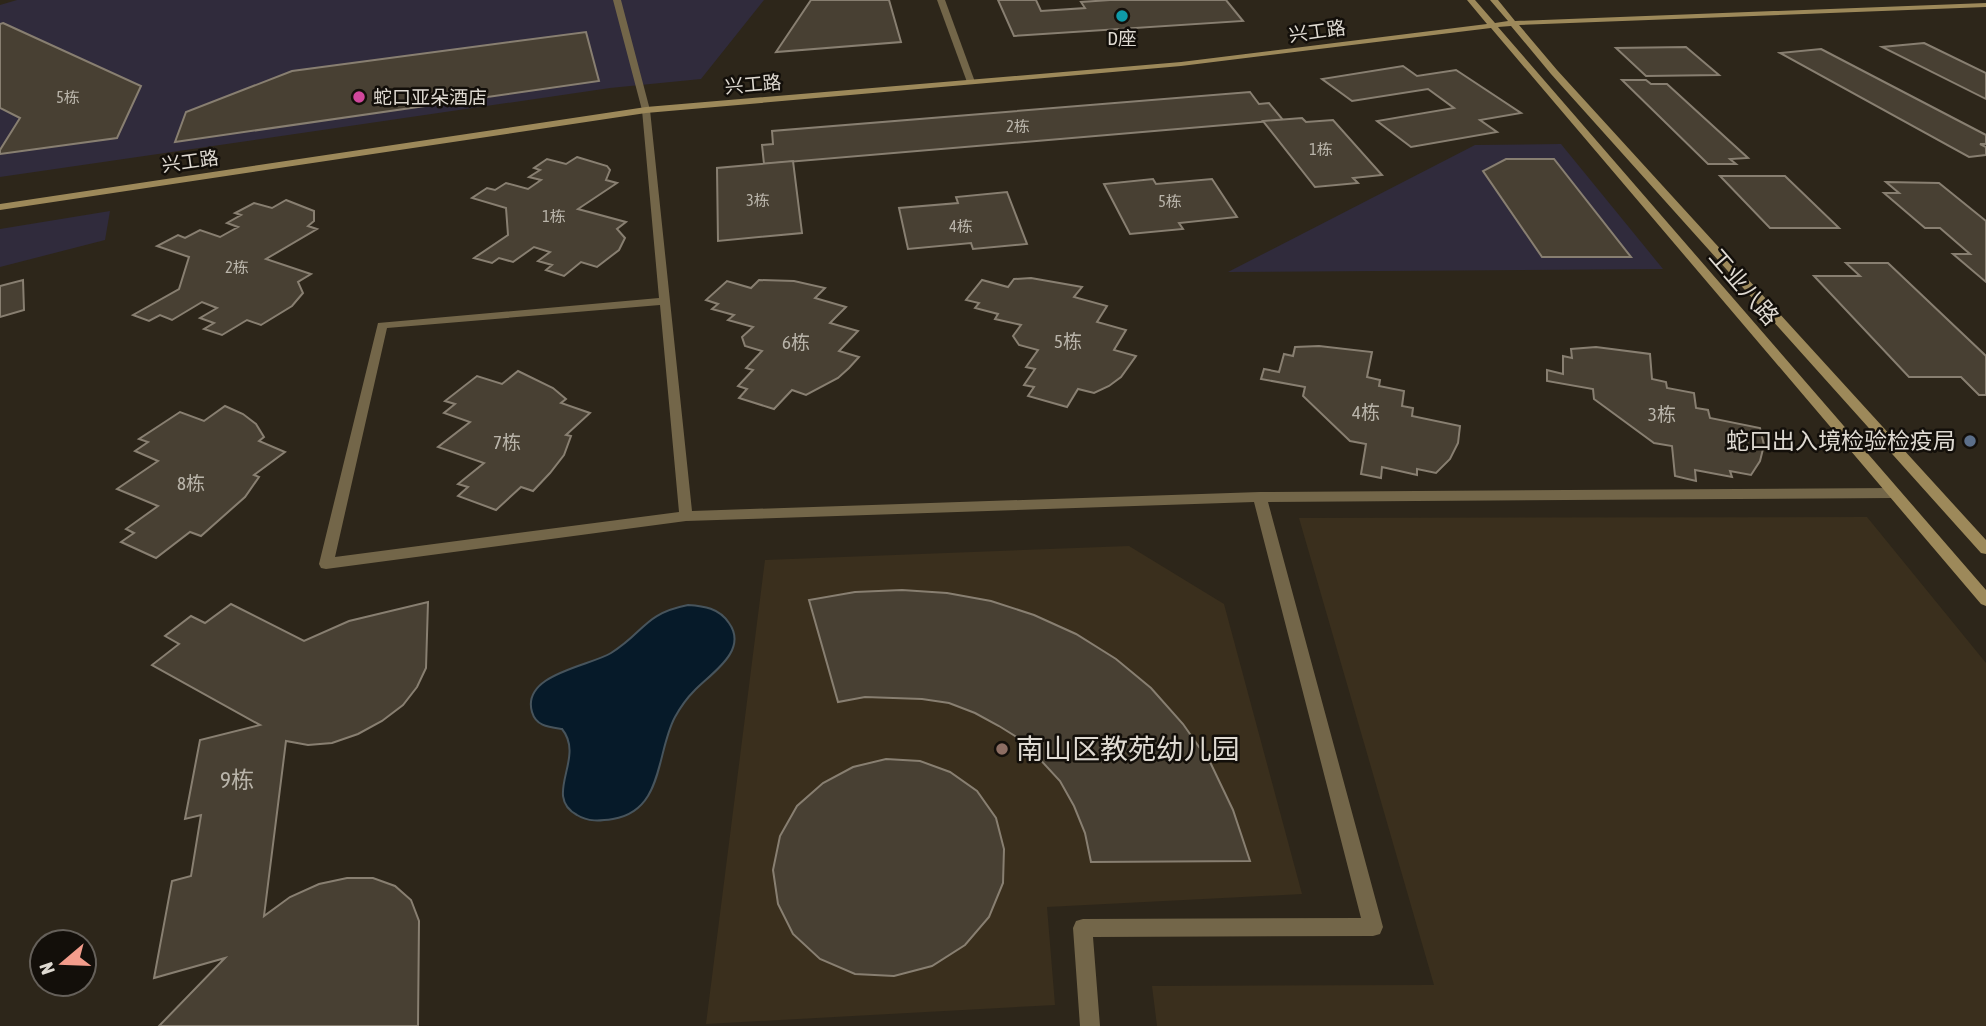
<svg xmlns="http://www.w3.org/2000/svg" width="1986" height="1026" viewBox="0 0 1986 1026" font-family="'Asap Condensed','Noto Sans SC',sans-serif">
<rect width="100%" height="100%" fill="#2d261a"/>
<g fill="#302b3c">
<polygon points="17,0 764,0 701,79 610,88 0,177 0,5"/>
<polygon points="1561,144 1663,269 1228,272 1475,145"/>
<polygon points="110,211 105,240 0,267 0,229"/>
</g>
<g fill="#3a2f1d">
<polygon points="1867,517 1986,663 1986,1026 1157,1026 1152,986 1434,985 1299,518"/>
<polygon points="1129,546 1224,604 1302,894 1047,907 1055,1005 706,1024 765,560"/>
</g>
<path fill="#061a29" stroke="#47545c" stroke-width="2" d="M688 605C704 606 719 608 729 623 749 651 710 674 694 691 687 698 680 708 675 717 656 752 664 811 613 819 600 821 588 822 577 815 542 796 586 758 562 729 548 727 536 726 532 712 521 674 590 666 611 653 645 632 643 614 688 605Z"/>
<g fill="#484033" stroke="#887f71" stroke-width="2">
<polygon points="811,0 889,0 901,42 776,52"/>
<polygon points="998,0 1036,0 1041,11 1085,8 1081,2 1110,0 1226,0 1243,21 1014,36"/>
<polygon points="3,23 141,86 117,138 0,154 0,150 20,118 0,108 0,24"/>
<polygon points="586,32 599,81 175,142 186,112 292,71"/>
<polygon points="1924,43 1986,73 1986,99 1882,47"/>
<polygon points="1686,47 1719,75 1646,76 1616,48"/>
<polygon points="1821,49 1986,135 1986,144 1980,144 1986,147 1986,155 1969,157 1780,53"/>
<polygon points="1403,66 1417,76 1456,70 1521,113 1480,120 1497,132 1411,147 1377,121 1454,108 1428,89 1352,101 1322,79"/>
<polygon points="1622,80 1646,80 1651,84 1667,84 1748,158 1730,159 1736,164 1708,164"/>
<polygon points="1250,92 1259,104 1269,103 1283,120 764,164 762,145 773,144 772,131"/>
<polygon points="1302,118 1306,122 1333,120 1382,175 1353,178 1358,183 1315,187 1263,121"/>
<polygon points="577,157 607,166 610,170 606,180 617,183 578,209 626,222 617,229 625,238 619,250 597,267 581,262 564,276 546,270 552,265 538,261 550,252 534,247 513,262 499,258 492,263 474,258 508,235 506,208 472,198 487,188 495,190 506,183 528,189 541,180 529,177 540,170 534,168 547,159 566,164"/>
<polygon points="1506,159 1554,159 1631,257 1542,257 1483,171"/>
<polygon points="793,161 802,233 718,241 717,168"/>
<polygon points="1720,176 1785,176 1839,228 1770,228"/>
<polygon points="1153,179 1156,184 1212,179 1237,217 1179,223 1183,229 1130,234 1104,184"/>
<polygon points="1886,182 1939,183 1986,221 1986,282 1953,254 1970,254 1940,228 1925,228 1884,193 1899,193"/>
<polygon points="1007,192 1027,244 973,249 971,243 908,249 899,208 958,203 956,197"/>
<polygon points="286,200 314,211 314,221 308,226 317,229 266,259 311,274 298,282 303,293 292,306 261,325 247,320 222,335 204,329 214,323 200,318 217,308 202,302 172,320 160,315 149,321 133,315 179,289 189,257 157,246 178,235 185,238 200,230 220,237 238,227 227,223 241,215 235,213 254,203 272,208"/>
<polygon points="1846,263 1888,263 1986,356 1986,395 1979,395 1961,377 1909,377 1814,276 1860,276"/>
<polygon points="1031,278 1082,287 1074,297 1107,306 1097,322 1126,330 1114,350 1136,356 1121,377 1109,386 1094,393 1078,389 1067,407 1028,396 1034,387 1024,385 1035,369 1026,367 1038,350 1019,345 1013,336 1021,325 995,319 998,314 975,308 979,303 966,300 982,280 1008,287 1014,279"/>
<polygon points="23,280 24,310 0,317 0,286"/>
<polygon points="759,280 794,281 825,288 815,298 846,307 830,323 858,331 839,351 859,357 849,368 838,378 806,395 792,390 774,409 739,398 747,389 738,386 753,370 746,368 762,351 745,346 742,337 753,327 728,320 734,315 712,309 718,304 706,300 727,281 751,288"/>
<polygon points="1319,346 1372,352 1367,377 1380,380 1379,386 1404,391 1402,406 1413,408 1412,416 1460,426 1458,443 1450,459 1436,473 1417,469 1417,475 1382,467 1381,478 1361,474 1366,444 1350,441 1303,396 1305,387 1261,379 1264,369 1279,372 1284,354 1293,356 1295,347"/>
<polygon points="1596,347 1650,354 1652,379 1666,382 1667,388 1694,393 1696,408 1708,410 1710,418 1760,428 1764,445 1760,461 1751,475 1730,471 1732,477 1695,470 1696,481 1675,476 1672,446 1654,443 1594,399 1593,389 1547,381 1547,370 1563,374 1563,356 1572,358 1571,349"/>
<polygon points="518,371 553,388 566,399 561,403 590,413 566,435 571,436 564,455 550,473 533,491 521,487 496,510 458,496 468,487 458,484 484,463 438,447 470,422 444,413 455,404 445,401 477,376 502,384"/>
<polygon points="225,406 243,414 256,424 264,437 259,441 285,452 254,475 259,477 245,497 201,536 190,532 156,558 121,542 134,533 126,529 158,506 117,489 158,461 135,451 148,442 139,439 180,412 204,421"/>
<polygon points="902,590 947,593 991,601 1034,615 1076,634 1116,659 1151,688 1183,724 1211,764 1233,810 1250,861 1091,862 1085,833 1074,806 1060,781 1023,741 999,726 975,713 949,703 922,699 865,697 838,702 809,600 855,592"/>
<polygon points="428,602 426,668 417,687 403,705 382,721 358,734 332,743 308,745 286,741 264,916 290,897 319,884 347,878 373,878 395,886 411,900 419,921 418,1026 159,1026 225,958 154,978 172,881 191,876 201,815 185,819 200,740 260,725 152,665 179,644 165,636 191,616 205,623 231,604 304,641 349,621"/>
<polygon points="886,759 920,761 950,772 977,791 996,818 1004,849 1003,883 989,917 965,945 932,966 894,976 855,974 820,959 793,934 778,904 773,870 780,836 797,806 823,783 853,767"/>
</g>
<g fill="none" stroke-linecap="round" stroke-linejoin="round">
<g fill="#736649" fill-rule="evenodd">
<path d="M613 0H621L650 110 692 511 1260 492 1894 488 1901 493 1894 498 1268 502 1383 927 1380 934 1373 936 1093 937 1100 1026H1080L1073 928 1076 921 1083 919 1361 918 1254 502 686 521 326 569 321 568 319 564 378 323 659 298 642 110ZM660 305 679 512 335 557 387 328Z"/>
<polygon points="937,0 945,0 975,82 974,84 967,82"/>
</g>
<polygon fill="#9d895a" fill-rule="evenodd" points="1467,0 1475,0 1495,23 1508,21 1490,0 1498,0 1515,21 1986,3 1986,7 1519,25 1557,70 1986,540 1986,554 1981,553 1551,74 1511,26 1498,27 1986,590 1986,606 1981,604 1491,28 1181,66 646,113 0,210 0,204 646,107 1181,62 1487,24"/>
</g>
<circle fill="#0f9aa8" stroke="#130f0a" stroke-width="2.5" cx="1122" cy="16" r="7"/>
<circle fill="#d1479c" stroke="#130f0a" stroke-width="2.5" cx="359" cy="97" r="7"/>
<circle fill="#5c6f8a" stroke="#130f0a" stroke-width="2.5" cx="1970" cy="441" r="7"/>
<circle fill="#8d6e63" stroke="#130f0a" stroke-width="2.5" cx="1002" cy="749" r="7"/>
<g text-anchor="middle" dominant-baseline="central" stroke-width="5" stroke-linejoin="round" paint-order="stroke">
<g font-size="16" fill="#b9b4aa">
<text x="68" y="97">5栋</text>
<text x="1018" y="126">2栋</text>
<text x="1321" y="149">1栋</text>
<text x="758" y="200">3栋</text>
<text x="1170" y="201">5栋</text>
<text x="554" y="216">1栋</text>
<text x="961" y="226">4栋</text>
<text x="237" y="267">2栋</text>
</g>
<g font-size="19" fill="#dfdad2" stroke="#130f0a">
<text transform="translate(1317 31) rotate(-8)">兴工路</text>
<text transform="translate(753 84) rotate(-5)">兴工路</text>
<text transform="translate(190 161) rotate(-8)">兴工路</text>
</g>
<g font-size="19" fill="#dfdad2" stroke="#130f0a">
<text x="1122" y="38">D座</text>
<text x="373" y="97" text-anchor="start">蛇口亚朵酒店</text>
</g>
<g font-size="19" fill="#b9b4aa">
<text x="1068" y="341">5栋</text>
<text x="796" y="342">6栋</text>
<text x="1366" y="412">4栋</text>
<text x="1662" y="414">3栋</text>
<text x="507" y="442">7栋</text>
<text x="191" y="483">8栋</text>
</g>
<g font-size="23" fill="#dfdad2" stroke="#130f0a">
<text transform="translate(1744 287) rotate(49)">工业八路</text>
</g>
<g font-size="23" fill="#dfdad2" stroke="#130f0a" text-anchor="end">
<text x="1956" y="441">蛇口出入境检验检疫局</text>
</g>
<g font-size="23" fill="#b9b4aa">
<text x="237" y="780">9栋</text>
</g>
<g font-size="28" fill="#dfdad2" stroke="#130f0a" text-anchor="start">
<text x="1016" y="749">南山区教苑幼儿园</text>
</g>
</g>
<g transform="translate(63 963) rotate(251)"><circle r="33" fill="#130f0a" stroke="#65605a" stroke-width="2"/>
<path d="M0-5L12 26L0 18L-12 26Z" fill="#f49d8c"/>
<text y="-10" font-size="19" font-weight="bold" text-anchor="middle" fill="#dfdad2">N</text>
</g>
</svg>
